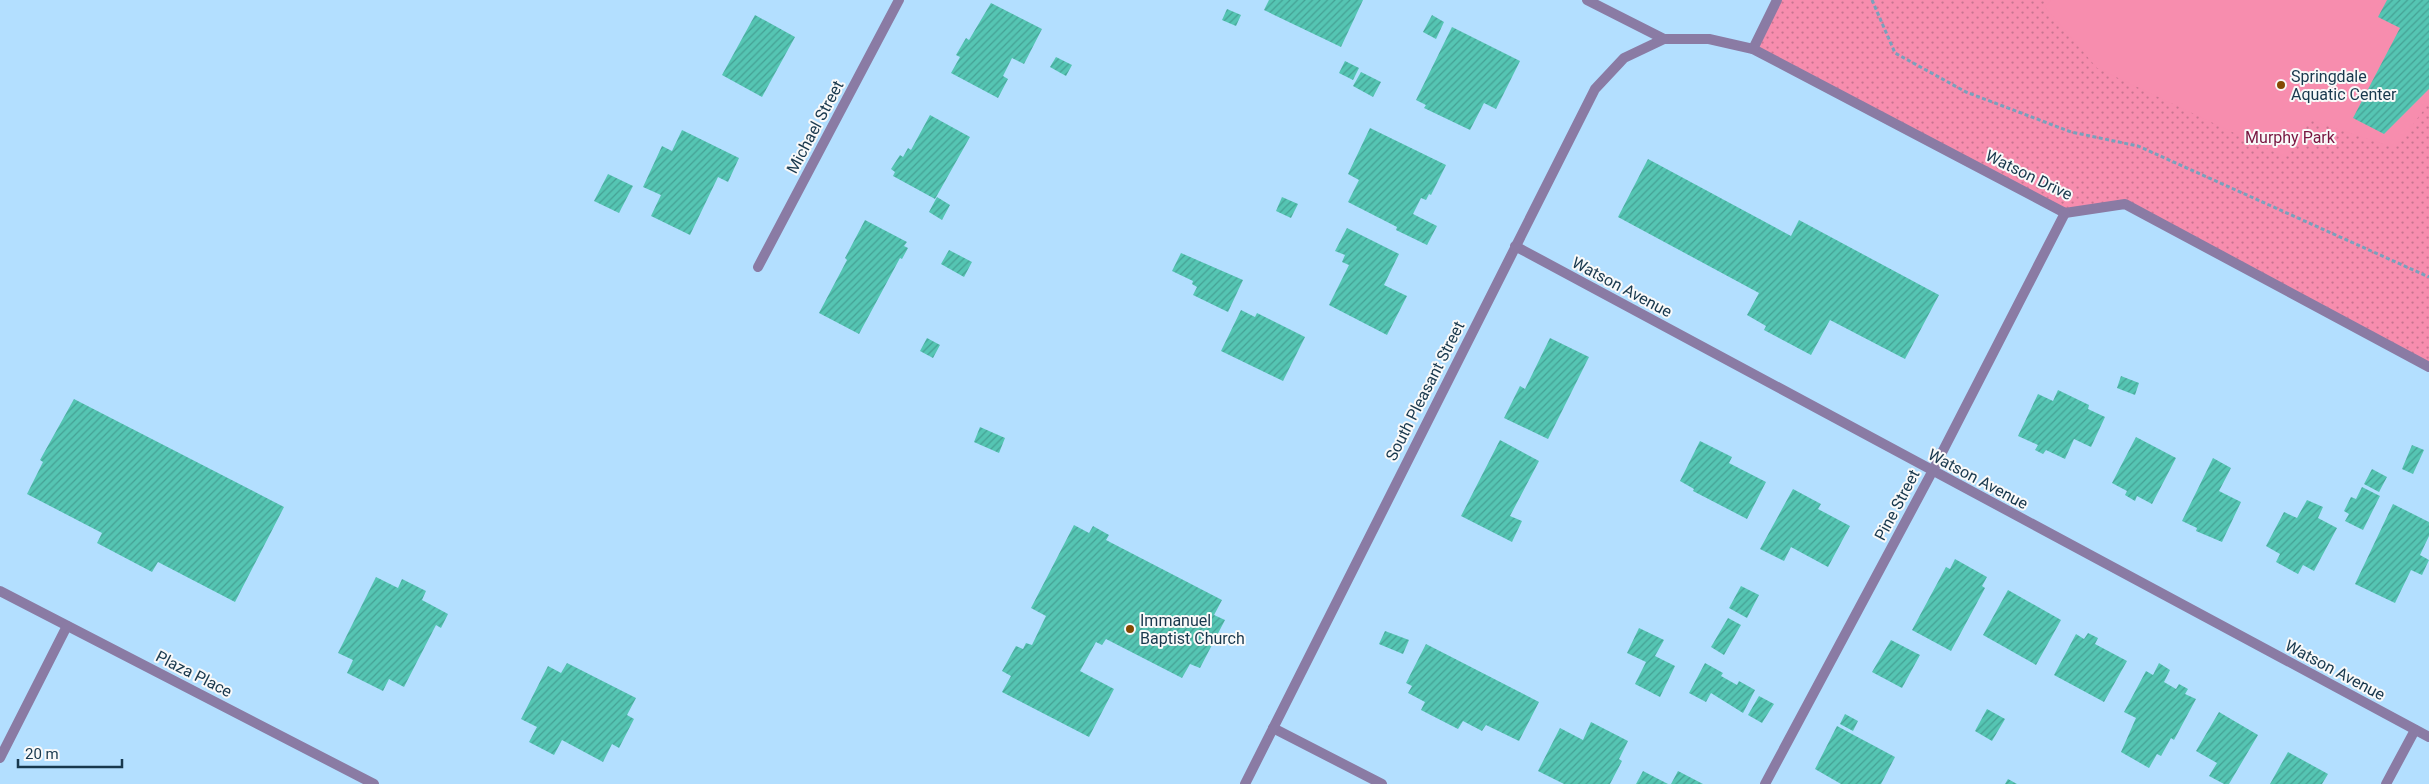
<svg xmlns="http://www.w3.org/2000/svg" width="2429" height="784" viewBox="0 0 2429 784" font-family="Roboto,sans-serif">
<defs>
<pattern id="grass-dots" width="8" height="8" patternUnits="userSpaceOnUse" patternTransform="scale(1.25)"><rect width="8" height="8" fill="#f78dae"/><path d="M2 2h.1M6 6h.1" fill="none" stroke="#c77490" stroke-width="1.8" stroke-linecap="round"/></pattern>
<pattern id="building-hatch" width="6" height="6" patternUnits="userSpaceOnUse" patternTransform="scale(1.25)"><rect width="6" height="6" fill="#55c5b3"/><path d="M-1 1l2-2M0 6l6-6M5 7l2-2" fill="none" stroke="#45a194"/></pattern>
</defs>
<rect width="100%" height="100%" fill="#b3dfff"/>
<polygon fill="url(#grass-dots)" points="1777,0 2429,0 2429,367 2125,204 2065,213 1753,49"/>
<polygon fill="#f78dae" points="2051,0 2429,0 2429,103 2395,148 2310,120 2285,157 2097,68 2045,7"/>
<g fill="url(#building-hatch)">
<polygon points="1269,0 1363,0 1341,47 1264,10"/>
<polygon points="2387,0 2429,0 2429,89 2384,134 2353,118 2400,28 2378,17"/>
<polygon points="991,3 1042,29 1024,64 1012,58 1003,76 1008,79 998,98 951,73 960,57 956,55 966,38 969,40"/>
<polygon points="1227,9 1241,15 1236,26 1222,20"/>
<polygon points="755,15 795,37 762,97 722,75"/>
<polygon points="1432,15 1444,22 1436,39 1423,32"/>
<polygon points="1452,27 1520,61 1496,109 1484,103 1470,130 1424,108 1426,105 1416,100"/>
<polygon points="1056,57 1072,65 1066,76 1050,67"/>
<polygon points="1345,61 1359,68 1353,80 1339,73"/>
<polygon points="1361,72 1381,82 1373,97 1353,86"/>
<polygon points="930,115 970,137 935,199 893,176 895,172 891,169 900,155 903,157 908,148 911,150"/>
<polygon points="1370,128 1446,165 1431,195 1429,194 1426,200 1421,198 1413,214 1437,226 1427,245 1396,230 1397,227 1348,202 1359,180 1348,174"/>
<polygon points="682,130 739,158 728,182 718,177 690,235 651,216 661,195 643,187 662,146 672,151"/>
<polygon points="1648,159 1791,236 1799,220 1939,295 1905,359 1830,320 1811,355 1764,330 1766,326 1747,315 1759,293 1618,217"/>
<polygon points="608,174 633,186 619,213 594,201"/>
<polygon points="937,197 950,205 942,220 929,212"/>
<polygon points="1282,197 1298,204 1291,218 1276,211"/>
<polygon points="865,220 907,242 904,246 908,248 902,259 900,258 859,334 819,313 847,260 845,258"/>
<polygon points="1347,228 1399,254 1384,285 1407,296 1387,335 1329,305 1349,265 1342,262 1345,255 1335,251"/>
<polygon points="949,250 972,262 964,277 941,264"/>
<polygon points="1181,253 1243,280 1228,312 1193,295 1197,287 1192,284 1193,281 1172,271"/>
<polygon points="1241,310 1255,317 1257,313 1305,337 1283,381 1221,351"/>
<polygon points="927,338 940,345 933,358 920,351"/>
<polygon points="1550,338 1589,357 1548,439 1504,418 1520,386 1525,389"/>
<polygon points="2121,376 2139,383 2135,395 2117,388"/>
<polygon points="2058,390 2089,405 2088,409 2105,417 2091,447 2074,439 2065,459 2046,450 2043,454 2035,450 2038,445 2018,436 2038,394 2053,401"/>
<polygon points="74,399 284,507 235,602 158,562 152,572 97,543 102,533 27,494 43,462 40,460"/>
<polygon points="980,427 1005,438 999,453 974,442"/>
<polygon points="2136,437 2176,458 2152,504 2137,496 2135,501 2125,495 2127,491 2112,483"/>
<polygon points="1500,440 1539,461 1510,516 1522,521 1512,542 1461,516"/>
<polygon points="1700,441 1732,457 1729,463 1766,482 1747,519 1693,491 1694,489 1680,481"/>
<polygon points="2412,445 2424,450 2413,474 2402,469"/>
<polygon points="2213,458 2231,468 2219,491 2241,502 2222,542 2196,531 2197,528 2182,521"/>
<polygon points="2372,469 2387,477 2379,492 2364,484"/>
<polygon points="2362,487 2380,496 2363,530 2345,521 2349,514 2344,511 2351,497 2356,499"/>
<polygon points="1793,489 1821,504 1818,509 1850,526 1828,567 1791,547 1784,561 1760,549"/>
<polygon points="2307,500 2323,507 2318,518 2337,528 2314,571 2303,565 2298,574 2276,562 2280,554 2266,546 2284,512 2297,518"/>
<polygon points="2393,504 2429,522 2429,536 2420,555 2429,560 2422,575 2411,570 2395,603 2355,584"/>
<polygon points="1074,525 1089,533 1093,526 1109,535 1106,540 1222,600 1214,615 1225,620 1200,668 1190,664 1182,678 1106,639 1102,645 1096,642 1080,671 1114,689 1089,737 1002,692 1011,676 1002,671 1016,646 1023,649 1026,643 1032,645 1046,616 1031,608"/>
<polygon points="1955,559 1987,577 1982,586 1985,588 1951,651 1912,630 1946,567 1950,569"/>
<polygon points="376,577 398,588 402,579 426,591 422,600 448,614 441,628 436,625 404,687 389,679 383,691 347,673 353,660 338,653"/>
<polygon points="1741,586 1759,595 1747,618 1729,608"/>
<polygon points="2008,590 2061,620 2036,665 1983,635"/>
<polygon points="1728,618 1741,625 1724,655 1711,647"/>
<polygon points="1639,628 1664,640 1655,656 1675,666 1660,697 1635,684 1646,662 1627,653"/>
<polygon points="1385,631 1409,640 1403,654 1379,644"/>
<polygon points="2088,633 2098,638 2095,644 2127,661 2104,702 2054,675 2076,634 2084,639"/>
<polygon points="1891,640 1920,655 1902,688 1872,672"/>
<polygon points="1426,644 1539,702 1519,741 1486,725 1482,731 1463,721 1458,729 1421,710 1425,702 1408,693 1412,686 1406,683"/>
<polygon points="567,663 636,698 627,715 634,719 619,748 612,744 603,762 562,740 554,755 529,742 537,727 521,719 548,666 561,673"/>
<polygon points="1705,663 1723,673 1721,676 1737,685 1739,681 1755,690 1743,713 1711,693 1706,702 1689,693"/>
<polygon points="2159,663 2170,670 2164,682 2176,689 2179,684 2188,689 2185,694 2196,699 2174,740 2171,738 2161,756 2157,754 2149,768 2121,752 2136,718 2124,712 2146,671 2153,675"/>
<polygon points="1759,696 1774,704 1762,723 1748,715"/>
<polygon points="1987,709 2005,719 1992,741 1975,731"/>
<polygon points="2219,712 2258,735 2229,784 2224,784 2209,776 2217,763 2196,751"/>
<polygon points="1845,714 1858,721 1853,731 1840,724"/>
<polygon points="1591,722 1628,741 1619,759 1622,761 1610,784 1564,784 1538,771 1560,728 1583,740"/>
<polygon points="1837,726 1895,757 1881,784 1841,784 1815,769"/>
<polygon points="2288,752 2328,774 2322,784 2270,784"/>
<polygon points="1643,771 1668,784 1636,784"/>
<polygon points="1678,771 1703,784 1671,784"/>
<polygon points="2008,779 2017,784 2005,784"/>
</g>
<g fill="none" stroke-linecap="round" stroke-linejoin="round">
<polyline stroke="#79a1bd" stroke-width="3" stroke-dasharray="4 2.5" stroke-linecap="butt" points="1872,0 1895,53 1966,92 2071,132 2138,146 2429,277"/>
<g stroke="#8a7ba4" stroke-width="10">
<polyline points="1587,0 1664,39 1709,39 1753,49 2065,213 2125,204 2429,367"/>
<polyline points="1753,49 1777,0"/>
<polyline points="1515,246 2429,737"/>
<polyline points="758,267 899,0"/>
<polyline points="0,591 374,784"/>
<polyline points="1273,728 1382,784"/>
<polyline points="0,758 67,626"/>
<polyline points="1245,784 1595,89 1624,58 1664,39"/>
<polyline points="1765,784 1932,472 2065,213"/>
<polyline points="2386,784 2415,730"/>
</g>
</g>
<g fill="#854a03" stroke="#f9f9f9" stroke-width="2">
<circle cx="2281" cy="85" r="5"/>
<circle cx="1130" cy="629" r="5"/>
</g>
<g text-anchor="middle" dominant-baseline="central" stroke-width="4" stroke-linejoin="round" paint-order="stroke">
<g font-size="16" fill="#18384d" stroke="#f9f9f9" text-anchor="start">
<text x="2291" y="76">Springdale<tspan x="2291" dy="18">Aquatic Center</tspan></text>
<text x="1140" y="620">Immanuel<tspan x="1140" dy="18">Baptist Church</tspan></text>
</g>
<g font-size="16" fill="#18384d" stroke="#f9f9f9">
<text transform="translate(815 127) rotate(-62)">Michael Street</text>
<text transform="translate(2029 175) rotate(26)">Watson Drive</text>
<text transform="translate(1622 287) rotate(28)">Watson Avenue</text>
<text transform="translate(1425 391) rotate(-63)">South Pleasant Street</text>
<text transform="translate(1978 479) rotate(28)">Watson Avenue</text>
<text transform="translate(1897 505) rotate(-62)">Pine Street</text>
<text transform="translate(2335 670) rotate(28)">Watson Avenue</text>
<text transform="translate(194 674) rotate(27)">Plaza Place</text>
</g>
<g font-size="16" fill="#781640" stroke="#f9f9f9">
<text x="2290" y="137">Murphy Park</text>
</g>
</g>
<path d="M18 759v8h104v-8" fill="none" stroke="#18384d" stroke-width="2.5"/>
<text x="25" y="759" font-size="15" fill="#18384d" stroke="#f9f9f9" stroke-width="4" paint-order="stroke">20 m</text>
</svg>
